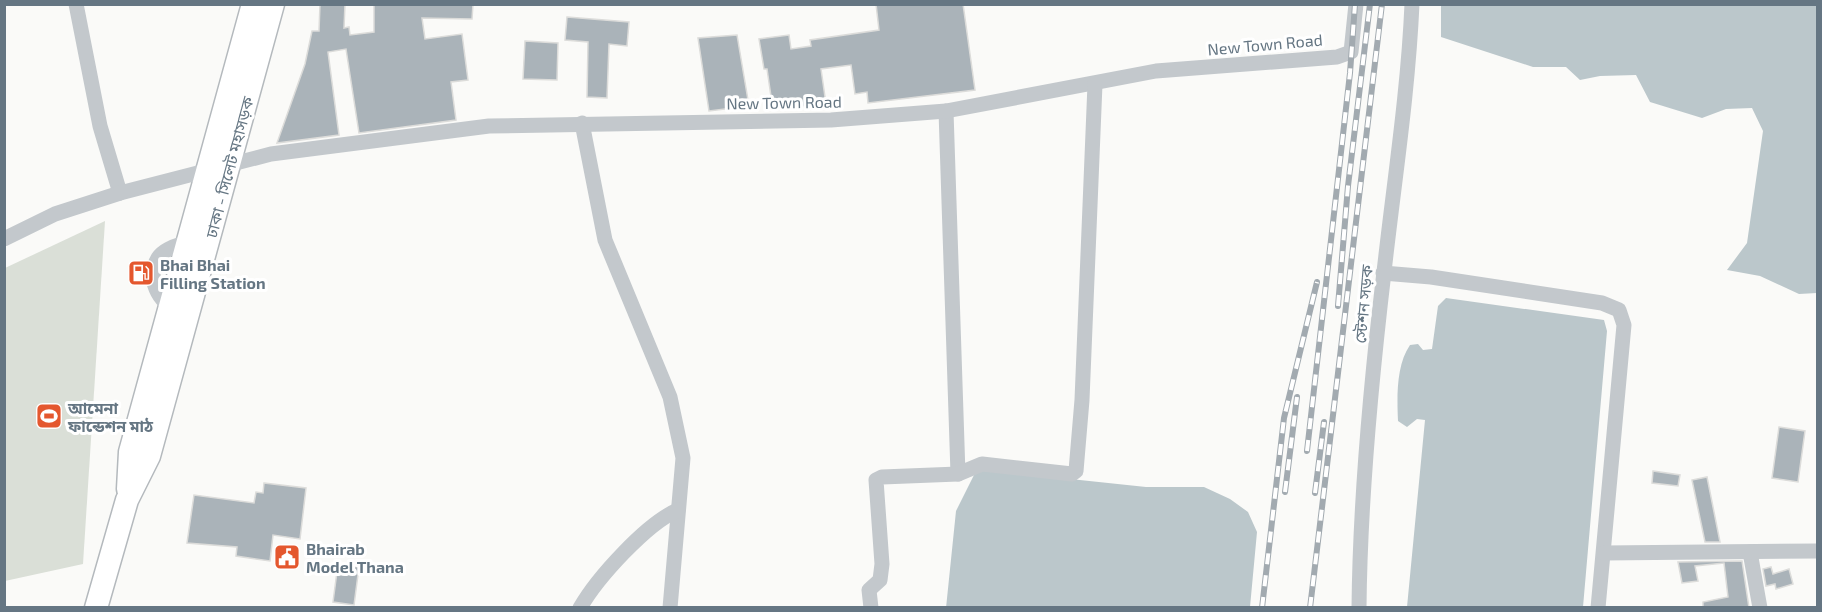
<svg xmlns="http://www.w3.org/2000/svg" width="1822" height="612" viewBox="0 0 1822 612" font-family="'Exo 2','Noto Sans Bengali',sans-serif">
<rect width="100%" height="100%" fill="#fafaf8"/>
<polygon fill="#dadfd7" points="105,221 83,564 5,581 5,268"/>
<g fill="#bbc7cb">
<polygon points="1441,5 1817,5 1817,293 1799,294 1760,276 1727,270 1747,243 1763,131 1752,108 1726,109 1702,118 1650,102 1636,75 1600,76 1580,80 1566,67 1533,67 1441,37"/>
<path d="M1446 298 1604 320 1607 331 1583 607H1407L1425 420 1417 419 1407 427 1398 421C1397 398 1396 365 1410 345L1418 344 1423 350 1432 349 1438 306Z"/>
<polygon points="977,469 1146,487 1204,487 1230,499 1248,512 1257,532 1250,607 946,608 956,511"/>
</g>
<g fill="#aab3b9" stroke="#dcdcda" stroke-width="1.5">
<polygon points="320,4 345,4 344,28 349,27 350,35 374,32 374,4 473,4 472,19 422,18 425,39 462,34 468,80 451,82 456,120 359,133 346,49 328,52 339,135 277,143 305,64 312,31 319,31"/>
<polygon points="876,4 963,4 975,90 868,103 867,92 855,94 851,65 821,69 826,104 773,110 767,69 764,69 759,39 789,35 791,49 811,46 810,40 879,30"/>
<polygon points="567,17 629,22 627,46 609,44 607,98 587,97 588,42 565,40"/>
<polygon points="737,35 749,106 709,111 698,38"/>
<polygon points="525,41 558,43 557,80 523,79"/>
<polygon points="1779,427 1805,431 1798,482 1772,478"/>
<polygon points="1653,471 1680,475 1678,486 1652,483"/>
<polygon points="1707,477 1720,542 1705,542 1692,480"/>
<polygon points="264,483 306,488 300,539 273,535 270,561 236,556 237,547 187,543 194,495 254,503 256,492 263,493"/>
<polygon points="1742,561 1749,608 1703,608 1703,602 1728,597 1724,563 1695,566 1698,581 1682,583 1678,562"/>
<polygon points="338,564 359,567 354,605 333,602"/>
<polygon points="1771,567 1773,574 1789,569 1793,584 1776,589 1775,584 1766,586 1763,569"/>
</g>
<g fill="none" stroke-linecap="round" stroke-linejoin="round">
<defs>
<g id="highway">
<polyline points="128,489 130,452 253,4"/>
<polyline points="96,608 127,500 149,456 273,4"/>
</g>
</defs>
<use href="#highway" stroke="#b4b9bd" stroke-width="25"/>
<g stroke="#c3c8cc" stroke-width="15">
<polyline points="76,4 100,126 120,193"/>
<polyline points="946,111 958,474"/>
<polyline points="582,123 605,240 670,397 683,458 670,608"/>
<polyline points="4,239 55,214 120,193 271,154 489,126 831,120 946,111 1156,71 1337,57 1351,52 1356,4"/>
<polyline points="1383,273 1431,277 1602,303 1619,310 1624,325 1598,608"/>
<path d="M178 309C158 303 146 278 158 258 165 248 177 246 187 242"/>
<polyline points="1750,552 1760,608"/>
<polyline points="1604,553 1818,551"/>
<path d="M580 608C597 578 647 523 678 510"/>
<polyline points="871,608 869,590 880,580 882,564 876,480 882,477 958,474 982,464 1072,474 1076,471 1082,400 1095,84"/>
<path d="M1359 608C1360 496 1371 382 1384 272 1394 182 1408 94 1412 4"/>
</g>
<use href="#highway" stroke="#fff" stroke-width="22"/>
<defs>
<g id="rail">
<polyline points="1338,306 1348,186 1370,4"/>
<polyline points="1307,451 1350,73 1355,4"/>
<polyline points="1285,492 1297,397"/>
<polyline points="1315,493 1324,422"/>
<polyline points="1262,608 1284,418 1317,282"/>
<polyline points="1310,608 1382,4"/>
</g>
</defs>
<use href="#rail" stroke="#a2aab0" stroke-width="6"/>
<use href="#rail" stroke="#fff" stroke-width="4" stroke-dasharray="11" stroke-linecap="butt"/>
</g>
<defs>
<symbol id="fuel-square" viewBox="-11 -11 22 22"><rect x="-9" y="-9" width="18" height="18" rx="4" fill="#e4572e" stroke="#fff"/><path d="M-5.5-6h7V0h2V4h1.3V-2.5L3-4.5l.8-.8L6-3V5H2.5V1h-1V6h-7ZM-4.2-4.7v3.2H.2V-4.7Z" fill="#fff"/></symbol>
<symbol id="stadium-square" viewBox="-11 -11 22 22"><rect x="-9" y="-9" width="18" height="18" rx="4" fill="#e4572e" stroke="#fff"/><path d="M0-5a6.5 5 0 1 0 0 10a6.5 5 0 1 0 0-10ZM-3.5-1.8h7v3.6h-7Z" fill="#fff"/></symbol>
<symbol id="civic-square" viewBox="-11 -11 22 22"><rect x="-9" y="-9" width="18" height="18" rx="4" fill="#e4572e" stroke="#fff"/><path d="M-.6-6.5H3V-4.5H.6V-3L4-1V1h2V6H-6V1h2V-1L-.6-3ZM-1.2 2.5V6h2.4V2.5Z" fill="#fff"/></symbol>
</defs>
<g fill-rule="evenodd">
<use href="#fuel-square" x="126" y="258" width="30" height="30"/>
<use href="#stadium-square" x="34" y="401" width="30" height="30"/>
<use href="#civic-square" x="272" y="542" width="30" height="30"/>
</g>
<g text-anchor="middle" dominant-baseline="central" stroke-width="6" stroke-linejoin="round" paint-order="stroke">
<g font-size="16" fill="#657683" stroke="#fff">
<text transform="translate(1265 44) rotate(-5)">New Town Road</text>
<text transform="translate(784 102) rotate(-1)">New Town Road</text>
<text transform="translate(229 167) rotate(-75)">ঢাকা - সিলেট মহাসড়ক</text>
<text transform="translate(1363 304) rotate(-85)">স্টেশন সড়ক</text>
</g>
<g font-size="16" font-weight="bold" fill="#657683" stroke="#fff" text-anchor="start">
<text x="160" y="264">Bhai Bhai<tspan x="160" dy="18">Filling Station</tspan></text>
<text x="68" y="407">আমেনা<tspan x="68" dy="18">ফান্ডেশন মাঠ</tspan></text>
<text x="306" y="548">Bhairab<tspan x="306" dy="18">Model Thana</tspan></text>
</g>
</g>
<rect width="1822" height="612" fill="none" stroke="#657683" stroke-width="12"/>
</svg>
